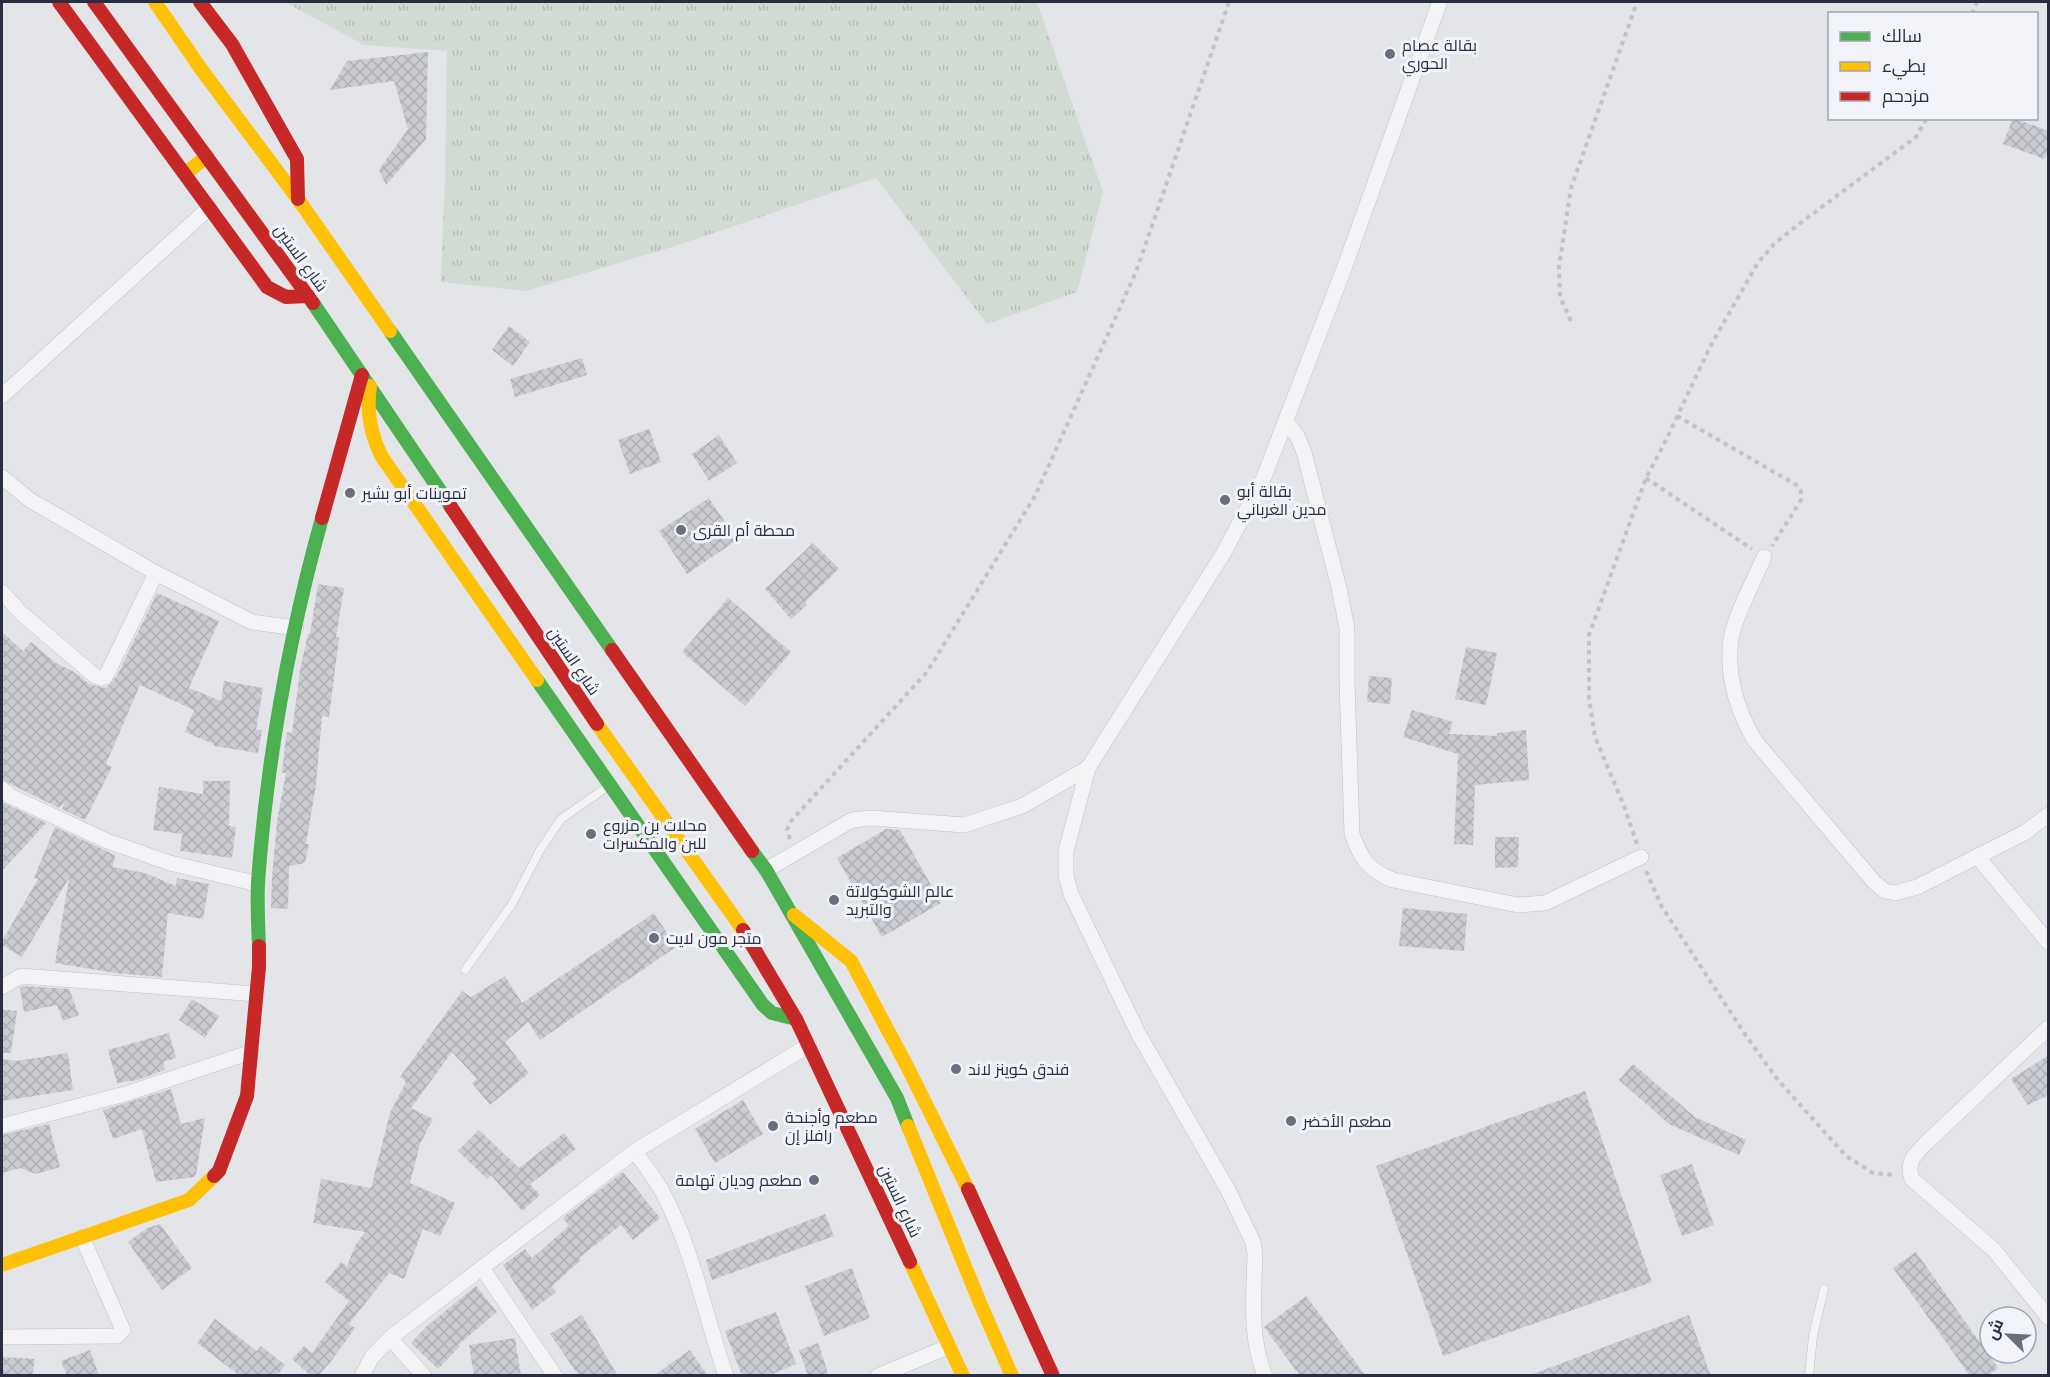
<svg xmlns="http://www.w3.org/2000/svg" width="2050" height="1377" viewBox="0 0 2050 1377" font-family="Montserrat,Cairo,sans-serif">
<defs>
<pattern id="grass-tufts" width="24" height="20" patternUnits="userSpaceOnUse" patternTransform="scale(1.5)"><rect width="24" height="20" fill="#d2dcd4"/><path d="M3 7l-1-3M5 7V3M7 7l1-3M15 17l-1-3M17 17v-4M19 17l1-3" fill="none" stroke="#b4bdb7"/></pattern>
<pattern id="building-cross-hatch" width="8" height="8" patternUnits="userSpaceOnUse" patternTransform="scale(1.5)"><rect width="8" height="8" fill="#caccd1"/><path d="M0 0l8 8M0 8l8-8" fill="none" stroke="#aeb0b5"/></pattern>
</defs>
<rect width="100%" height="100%" fill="#e3e5e9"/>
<polygon fill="url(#grass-tufts)" points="285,2 1037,2 1103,192 1077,292 987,324 876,178 672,247 526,291 441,282 445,178 447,51 364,45"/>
<g fill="url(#building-cross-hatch)">
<polygon points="428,52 426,139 386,185 379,170 408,129 394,81 330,90 347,61"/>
<polygon points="2013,118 2049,131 2049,148 2044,159 2003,144"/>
<polygon points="509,326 530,342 513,366 492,350"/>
<polygon points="582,358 587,375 515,397 510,379"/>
<polygon points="649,429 661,462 630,474 618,440"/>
<polygon points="719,435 737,463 709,481 692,454"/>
<polygon points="709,498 737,540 687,574 659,531"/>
<polygon points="813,543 839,569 805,602 807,605 791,619 765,589"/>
<polygon points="318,584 344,588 336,637 339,638 329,717 322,716 316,785 306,844 309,844 305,863 289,866 288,909 271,908 272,877 277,821 286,773 282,773 285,746 287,732 292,733 300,670 308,634 310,634"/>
<polygon points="157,593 219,621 189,688 221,701 224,681 263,688 256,730 262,730 258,753 214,746 214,744 185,732 194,710 140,685 106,764 112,767 85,820 62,809 65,802 59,808 2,780 2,632 23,651 31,642 56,663 76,673 89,684 106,688 117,676"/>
<polygon points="728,598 791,652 745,706 682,652"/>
<polygon points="1466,647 1497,653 1486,705 1455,699"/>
<polygon points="1369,676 1392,678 1390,704 1367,702"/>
<polygon points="1412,710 1453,722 1449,734 1497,736 1497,733 1526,730 1529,780 1475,785 1473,845 1454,844 1458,754 1403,737"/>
<polygon points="203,781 230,781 229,826 236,827 232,858 180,851 182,834 153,830 159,787 203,794"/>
<polygon points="2,802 46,823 2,871"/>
<polygon points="55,827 115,855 113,867 145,873 176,886 177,878 209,884 203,919 168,913 162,977 115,973 55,963 69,878 22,957 2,945 2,941 38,879 34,878"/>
<polygon points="886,829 900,830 941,903 882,937 837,858"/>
<polygon points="1495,837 1519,837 1518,867 1495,868"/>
<polygon points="1403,908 1467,914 1464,951 1399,946"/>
<polygon points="654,913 676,947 540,1040 528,1022 505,1042 529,1073 490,1105 472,1083 477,1079 452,1052 411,1108 433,1119 420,1144 410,1183 455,1203 440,1236 423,1229 404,1279 389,1273 349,1324 355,1328 332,1360 318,1376 311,1376 292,1359 304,1346 312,1353 349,1301 325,1282 341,1262 347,1266 356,1244 365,1232 313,1223 321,1179 371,1188 390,1113 406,1082 400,1077 462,991 471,997 505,976 522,1003"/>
<polygon points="23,986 69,989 79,1015 63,1021 57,1005 24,1012 20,988"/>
<polygon points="192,999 219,1016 205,1038 179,1020"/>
<polygon points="2,1009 17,1011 11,1053 2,1053"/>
<polygon points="169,1033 176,1058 163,1062 165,1070 137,1080 117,1083 108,1050"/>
<polygon points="68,1053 73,1090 2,1101 2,1059 16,1061"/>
<polygon points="2049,1055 2049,1095 2028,1105 2011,1079"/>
<polygon points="1633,1064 1695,1117 1746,1140 1739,1155 1669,1124 1619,1080"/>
<polygon points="171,1089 181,1124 205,1118 196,1175 194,1177 156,1182 142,1129 113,1139 103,1110"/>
<polygon points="1585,1091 1652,1282 1443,1356 1376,1166"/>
<polygon points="743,1100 763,1134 715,1163 695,1129"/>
<polygon points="49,1124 60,1167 36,1174 20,1168 2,1173 2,1135"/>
<polygon points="479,1130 519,1168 564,1133 576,1149 530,1184 540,1195 522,1211 491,1175 487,1179 458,1151"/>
<polygon points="1692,1164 1714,1225 1682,1236 1660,1175"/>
<polygon points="623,1172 660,1218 633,1240 621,1225 579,1258 581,1260 552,1286 556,1292 532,1310 503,1265 525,1249 532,1258 569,1226 563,1218"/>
<polygon points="825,1214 834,1236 712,1280 706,1260"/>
<polygon points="160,1224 192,1268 162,1290 128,1242 147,1228"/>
<polygon points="1916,1252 1998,1368 1988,1376 1970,1376 1893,1268"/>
<polygon points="852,1268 870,1318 824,1336 805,1286"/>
<polygon points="476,1286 497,1312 456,1347 460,1346 438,1369 411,1343 427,1326"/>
<polygon points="1306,1296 1366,1376 1300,1376 1264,1327"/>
<polygon points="776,1312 796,1364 768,1376 742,1376 725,1331"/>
<polygon points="582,1315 618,1376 579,1376 550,1334"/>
<polygon points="1689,1315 1711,1376 1533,1376 1533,1374"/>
<polygon points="215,1319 257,1351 261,1346 285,1365 277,1376 240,1376 197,1343"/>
<polygon points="515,1338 521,1376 474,1376 469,1345"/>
<polygon points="818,1343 829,1376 808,1376 799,1350"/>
<polygon points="90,1350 99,1376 67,1376 61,1361"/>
<polygon points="690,1350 708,1376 653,1376"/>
<polygon points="2,1357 35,1359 32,1376 2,1376"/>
</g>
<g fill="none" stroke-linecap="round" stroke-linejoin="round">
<defs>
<g id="lane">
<polyline points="465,970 512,904 540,850 561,819 607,787"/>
<polyline points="1809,1376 1813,1336 1824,1289"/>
</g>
<g id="street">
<polyline points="2,396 209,208"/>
<path d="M1286 421 1297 436 1304 452 1339 588 1347 628V682L1352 834C1361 859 1368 870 1393 880L1518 905 1545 903 1641 857"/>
<polyline points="2,477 30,500 156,573"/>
<path d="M1764 557C1755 579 1734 617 1731 639 1726 676 1737 710 1755 741L1874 882 1885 891 1895 893 1917 887 2026 832 2048 815"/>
<polyline points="2,592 21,613 95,676 101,678 105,677 108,672 156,573 252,622 296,628"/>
<polyline points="2,789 10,796 107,841 170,863 258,884"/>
<polyline points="1977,856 2048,942"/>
<polyline points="766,870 852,820 871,818 964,825 1022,806 1088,768"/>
<polyline points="2,987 21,976 257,994"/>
<path d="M2048 1028 1925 1144C1914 1155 1906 1163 1912 1179L1994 1250 2048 1317"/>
<polyline points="2,1126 125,1094 251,1052"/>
<path d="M635 1151C644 1165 655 1178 663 1193 693 1250 705 1315 726 1376"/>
<polyline points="482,1268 555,1376"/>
<polyline points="2,1337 117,1336 123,1330 82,1237"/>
<polyline points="390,1338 424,1376"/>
<polyline points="362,1376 372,1357 390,1338 635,1151 809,1045"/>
<polyline points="878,1376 950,1346"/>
<path d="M1265 1376C1249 1337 1254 1295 1255 1254L1253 1242 1228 1190 1138 1033 1071 894 1066 876V851L1088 768 1223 554 1264 477 1345 266 1439 4"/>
</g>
</defs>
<use href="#lane" stroke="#c0c2c7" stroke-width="9"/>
<use href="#street" stroke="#c0c2c7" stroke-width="16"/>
<g stroke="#c3c3c9" stroke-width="4" stroke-dasharray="4.5 4.5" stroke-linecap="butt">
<polyline points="1972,14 1977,2"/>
<polyline points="1571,321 1560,297 1559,267 1571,188 1637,2"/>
<polyline points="1677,416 1798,486 1801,492 1801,500 1772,546"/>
<polyline points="1646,478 1752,549"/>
<polyline points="790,839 787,830 791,821 927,672 1035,496 1136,272 1229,2"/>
<polyline points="1637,844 1624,806 1595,737 1589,698 1589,635 1646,478 1667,438 1710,347 1757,264 1774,244 1799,224 1916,137 1927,118"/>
<polyline points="1646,871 1662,907 1744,1033 1778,1080 1846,1156 1873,1173 1894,1175"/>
</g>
<use href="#lane" stroke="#f3f3f6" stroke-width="8"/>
<use href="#street" stroke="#f3f3f6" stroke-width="15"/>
<g stroke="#4caf50" stroke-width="14">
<polyline points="313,303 451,507"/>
<polyline points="390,331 612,650"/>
<polyline points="537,680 763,1005 772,1013 796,1019"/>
<polyline points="752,851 766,870 897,1098 908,1126"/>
<path d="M259 946C258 925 257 903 258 882 267 759 289 637 322 518"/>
</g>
<g stroke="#ffc107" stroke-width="14">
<polyline points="155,2 201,69 298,199 390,331"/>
<polyline points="185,174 207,156"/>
<path d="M370 386C366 412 370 434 382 457L537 680"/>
<polyline points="597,724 743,930"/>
<polyline points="794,915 851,961 908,1068 968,1189"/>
<polyline points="908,1126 980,1303 1012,1376"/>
<polyline points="910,1262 963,1376"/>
<polyline points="2,1265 189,1200 214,1176"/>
</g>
<g stroke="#c62828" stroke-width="14">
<polyline points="59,2 267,287 286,297 308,296"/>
<polyline points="94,2 313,303"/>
<polyline points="200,2 232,44 297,159 298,199"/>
<polyline points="451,507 597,724"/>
<polyline points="322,518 362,375"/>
<polyline points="612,650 752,851"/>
<polyline points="743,930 796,1019 910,1262"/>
<polyline points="214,1176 219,1171 247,1096 259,967 259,946"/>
<polyline points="968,1189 1053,1376"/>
</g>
</g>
<g fill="#6a6f7d" stroke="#f1f3f8" stroke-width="2">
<circle cx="1390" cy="54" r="6"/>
<circle cx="350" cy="493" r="6"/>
<circle cx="1225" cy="500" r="6"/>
<circle cx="681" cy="530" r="6"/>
<circle cx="591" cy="834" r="6"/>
<circle cx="834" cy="900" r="6"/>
<circle cx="654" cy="938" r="6"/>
<circle cx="956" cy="1069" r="6"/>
<circle cx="1291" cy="1121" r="6"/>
<circle cx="773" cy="1126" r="6"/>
<circle cx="814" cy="1180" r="6"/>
</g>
<g text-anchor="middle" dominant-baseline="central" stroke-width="6" stroke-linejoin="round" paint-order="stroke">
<g font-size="16" fill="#292f43" stroke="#f1f3f8" text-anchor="start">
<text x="1402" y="45">بقالة عصام<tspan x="1402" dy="18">الحوري</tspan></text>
<text x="1237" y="491">بقالة أبو<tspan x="1237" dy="18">مدين الغرباني</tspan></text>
<text x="362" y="493">تموينات أبو بشير</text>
<text x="693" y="530">محطة أم القرى</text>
<text x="603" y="825">محلات بن مزروع<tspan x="603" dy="18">للبن والمكسرات</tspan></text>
<text x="846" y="891">عالم الشوكولاتة<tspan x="846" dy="18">والتبريد</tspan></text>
<text x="666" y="938">متجر مون لايت</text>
<text x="968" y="1069">فندق كوينز لاند</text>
<text x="785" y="1117">مطعم وأجنحة<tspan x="785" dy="18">رافلز إن</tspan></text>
<text x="1303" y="1121">مطعم الأخضر</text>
<text x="802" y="1180" text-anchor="end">مطعم وديان تهامة</text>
</g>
<g font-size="16" fill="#292f43" stroke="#f1f3f8">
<text transform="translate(301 258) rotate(54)">شارع الستين</text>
<text transform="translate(574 661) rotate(56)">شارع الستين</text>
<text transform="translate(900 1201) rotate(65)">شارع الستين</text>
</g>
</g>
<rect width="2050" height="1377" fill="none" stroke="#292f43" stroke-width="6"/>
<rect x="1828" y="12" width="210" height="108" fill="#f1f3f8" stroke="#a1a5b0" stroke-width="1.5"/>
<rect x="1840" y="32" width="30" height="9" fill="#4caf50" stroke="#a1a5b0" stroke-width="1.5"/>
<text x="1882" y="42" font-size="18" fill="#292f43">سالك</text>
<rect x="1840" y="62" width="30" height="9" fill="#ffc107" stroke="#a1a5b0" stroke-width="1.5"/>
<text x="1882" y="72" font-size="18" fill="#292f43">بطيء</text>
<rect x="1840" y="92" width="30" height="9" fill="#c62828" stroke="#a1a5b0" stroke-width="1.5"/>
<text x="1882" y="102" font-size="18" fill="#292f43">مزدحم</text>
<g transform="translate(2008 1335) rotate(294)"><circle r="28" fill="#f1f3f8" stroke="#a1a5b0" stroke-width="1.5"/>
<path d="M0-4.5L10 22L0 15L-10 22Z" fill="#6a6f7d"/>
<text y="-9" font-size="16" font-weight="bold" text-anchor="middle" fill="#292f43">ش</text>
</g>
</svg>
